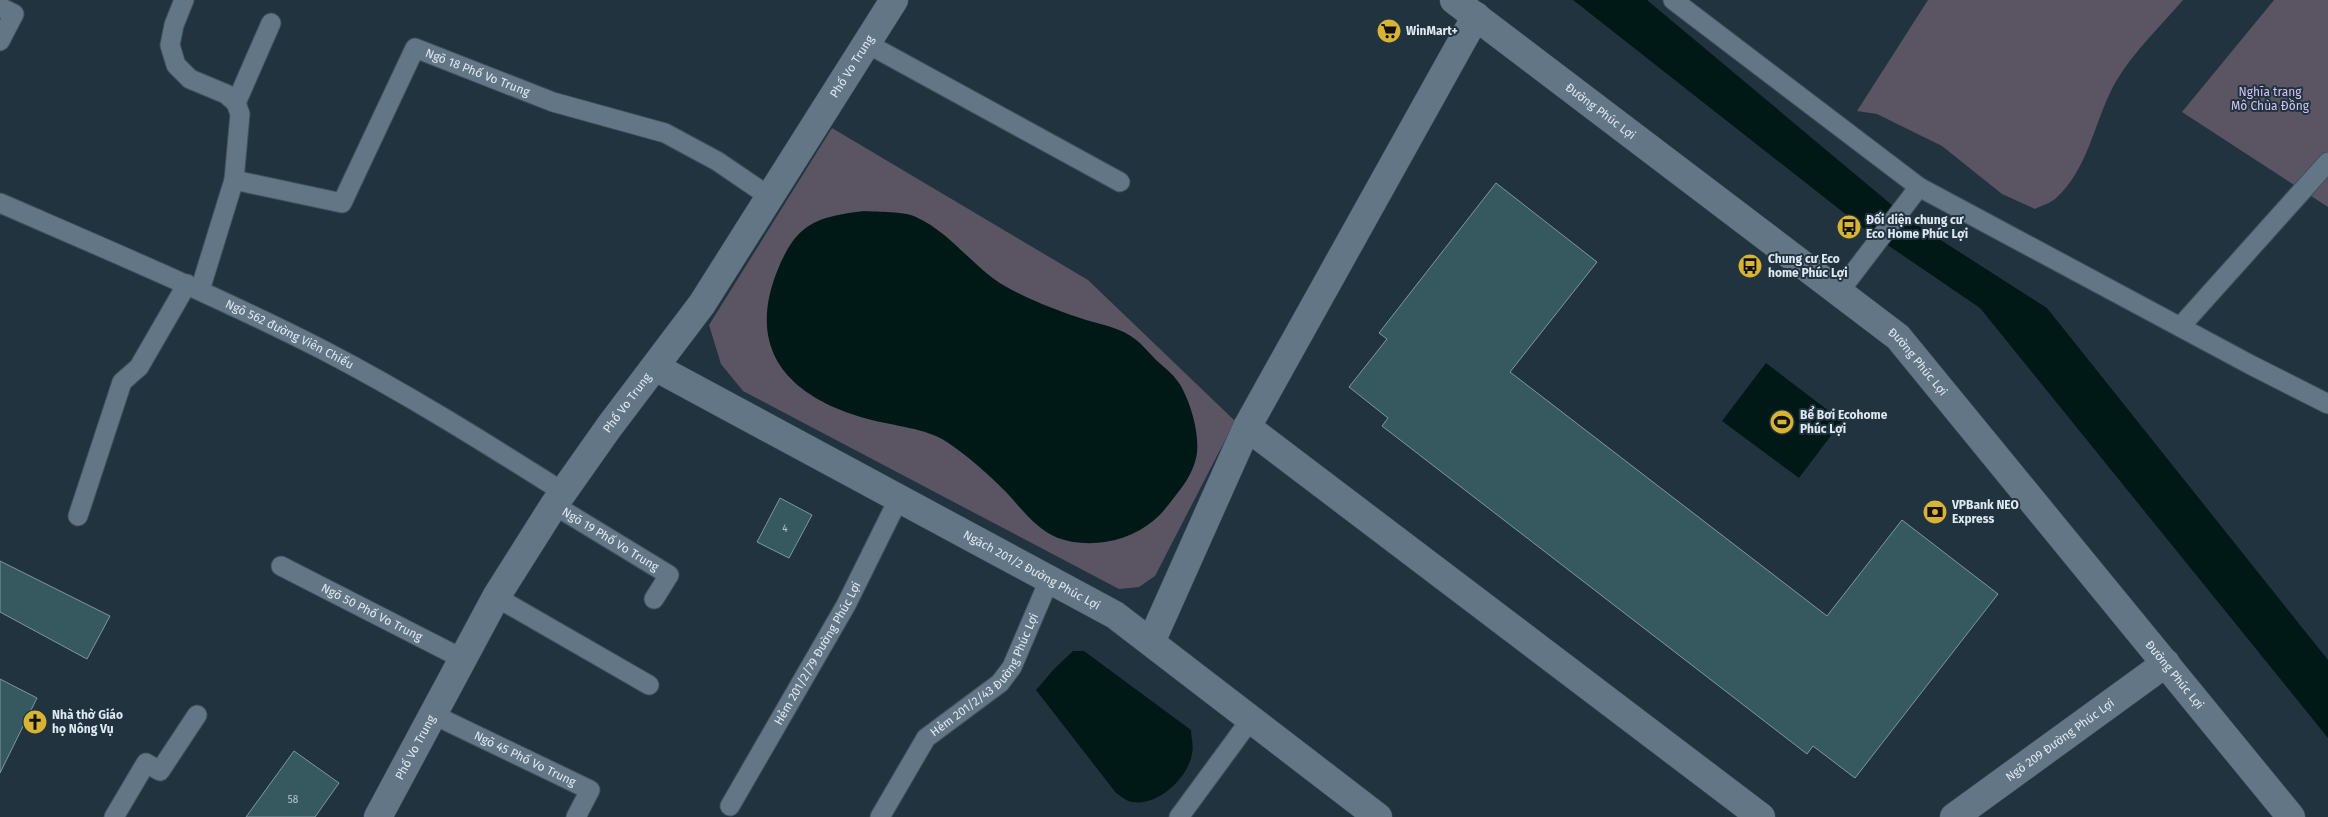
<svg xmlns="http://www.w3.org/2000/svg" width="2328" height="817" viewBox="0 0 2328 817" font-family="'Fira Sans',sans-serif">
<rect width="100%" height="100%" fill="#223340"/>
<g fill="#5a5463">
<path d="M1928 0H2183C2160 27 2133 52 2115 83 2094 121 2089 169 2055 199 2050 203 2041 206 2035 209L2002 194 1942 146 1877 114 1857 111Z"/>
<polygon points="2274,0 2328,0 2328,207 2182,112"/>
<polygon points="832,128 1088,280 1235,421 1155,576 1139,587 1119,589 743,391 721,364 709,325"/>
</g>
<g fill="#011916">
<polygon points="1573,0 1647,0 1911,221 2047,308 2328,660 2328,738 1980,308 1867,231"/>
<path d="M864 211C878 212 904 211 916 217 947 231 968 260 994 279 1018 296 1058 311 1086 320 1103 325 1121 328 1135 339 1143 345 1149 353 1156 360 1165 368 1178 378 1183 390 1192 408 1199 433 1197 453 1195 468 1186 483 1176 495 1169 504 1162 514 1153 521 1128 542 1089 549 1058 538 1036 529 1021 508 1006 492 988 474 968 456 947 442 926 428 893 426 868 419 791 398 744 352 778 269 797 223 816 217 864 211Z"/>
<polygon points="1766,363 1842,421 1799,478 1722,421"/>
<path d="M1073 651H1084L1191 730C1191 737 1194 746 1192 754 1188 778 1158 806 1133 802 1127 802 1121 796 1116 793L1036 690 1054 669Z"/>
</g>
<g fill="#365960" stroke="#7d989f">
<polygon points="1496,183 1597,262 1510,372 1827,616 1902,520 1998,594 1855,778 1813,746 1807,754 1509,524 1382,426 1388,418 1349,387 1387,339 1379,333"/>
<polygon points="780,498 812,515 789,558 757,542"/>
<polygon points="0,561 110,616 87,659 0,612"/>
<polygon points="0,679 37,698 0,773"/>
<polygon points="294,751 339,783 315,817 246,817"/>
</g>
<g fill="none" stroke-linecap="round" stroke-linejoin="round">
<defs>
<g id="service">
<polyline points="184,0 174,25 170,45 176,65 190,79 226,94 236,103 240,114 234,180 200,290"/>
<polyline points="1673,0 1919,187 2251,365 2328,404"/>
<polyline points="0,7 14,14 0,41"/>
<polyline points="866,43 1120,182"/>
<polyline points="236,103 271,23"/>
<path id="s1" d="M234 180 342 203 415 48 553 102 665 133 717 161 770 197"/>
<path id="s2" d="M0 203C108 250 217 296 323 350 406 393 484 442 563 492"/>
<polyline points="1839,292 1919,187"/>
<polyline points="2180,327 2328,162"/>
<path id="s3" d="M554 505 669 575 654 599"/>
<polyline points="78,516 122,382 139,367 187,284"/>
<path id="s4" d="M281 566 463 659"/>
<polyline points="496,597 649,685"/>
<path id="s5" d="M434 715 590 790 576 817"/>
<path id="s6" d="M730 806 846 605 899 498"/>
<polyline points="114,817 146,763 160,771 197,715"/>
<path id="s7" d="M880 817 926 738 1000 683 1012 667 1050 578"/>
<polyline points="1179,817 1251,719"/>
</g>
<g id="minor">
<polyline points="1247,427 1476,16"/>
<polyline points="1151,642 1247,427 1761,817"/>
<path id="s8" d="M1954 817 2166 663"/>
</g>
<g id="tertiary">
<path id="s9" d="M1454 0 1898 337 2291 817"/>
<path id="s10" d="M655 367 1115 615 1378 817"/>
<path id="s11" d="M378 817 496 597 554 505 609 427 702 304 894 0"/>
</g>
</defs>
<use href="#service" stroke="#41505c" stroke-width="21"/>
<use href="#minor" stroke="#41505c" stroke-width="29"/>
<use href="#tertiary" stroke="#41505c" stroke-width="29"/>
<use href="#service" stroke="#637685" stroke-width="19"/>
<use href="#minor" stroke="#637685" stroke-width="28"/>
<use href="#tertiary" stroke="#637685" stroke-width="28"/>
</g>
<defs>
<symbol id="supermarket-disc" viewBox="-11 -11 22 22"><circle r="9.5" fill="#d8b434" stroke="#223340"/><path d="M-6-5.5h2.5l.6 2H6L4.5 2H-2.5L-4.4-4H-6ZM-1.5 3.2a1.3 1.3 0 1 0 .1 0ZM3 3.2a1.3 1.3 0 1 0 .1 0Z" fill="#111"/></symbol>
<symbol id="bus-disc" viewBox="-11 -11 22 22"><circle r="9.5" fill="#d8b434" stroke="#223340"/><path d="M-5-6H5V4H4V6H2V4H-2V6H-4V4H-5ZM-3.5-4V0h7V-4ZM-3.5 1.2v1.5H-2V1.2ZM2 1.2v1.5H3.5V1.2Z" fill="#111"/></symbol>
<symbol id="stadium-disc" viewBox="-11 -11 22 22"><circle r="9.5" fill="#d8b434" stroke="#223340"/><path d="M0-5a6.5 5 0 1 0 0 10a6.5 5 0 1 0 0-10ZM-3.5-1.8h7v3.6h-7Z" fill="#111"/></symbol>
<symbol id="bank-disc" viewBox="-11 -11 22 22"><circle r="9.5" fill="#d8b434" stroke="#223340"/><path d="M-6-4H6V4H-6ZM0-2.3a2.3 2.3 0 1 0 0 4.6a2.3 2.3 0 1 0 0-4.6Z" fill="#111"/></symbol>
<symbol id="church-disc" viewBox="-11 -11 22 22"><circle r="9.5" fill="#d8b434" stroke="#223340"/><path d="M-1.2-6h2.4v3.5h3.3v2.4h-3.3V6h-2.4V-.1h-3.3v-2.4h3.3Z" fill="#111"/></symbol>
</defs>
<g fill-rule="evenodd">
<use href="#supermarket-disc" x="1375" y="17" width="28" height="28"/>
<use href="#bus-disc" x="1835" y="213" width="28" height="28"/>
<use href="#bus-disc" x="1736" y="252" width="28" height="28"/>
<use href="#stadium-disc" x="1768" y="408" width="28" height="28"/>
<use href="#bank-disc" x="1921" y="498" width="28" height="28"/>
<use href="#church-disc" x="21" y="708" width="28" height="28"/>
</g>
<g text-anchor="middle" dominant-baseline="central" stroke-width="4" stroke-linejoin="round" paint-order="stroke">
<g font-size="10" fill="#b5c5ce">
<text x="785" y="529">4</text>
<text x="293" y="800">58</text>
</g>
<g font-size="12" font-weight="bold" fill="#dfe9f2" stroke="#223340" text-anchor="start">
<text x="1406" y="31">WinMart+</text>
<text x="1866" y="220">Đối diện chung cư<tspan x="1866" dy="14">Eco Home Phúc Lợi</tspan></text>
<text x="1768" y="259">Chung cư Eco<tspan x="1768" dy="14">home Phúc Lợi</tspan></text>
<text x="1800" y="415">Bể Bơi Ecohome<tspan x="1800" dy="14">Phúc Lợi</tspan></text>
<text x="1952" y="505">VPBank NEO<tspan x="1952" dy="14">Express</tspan></text>
<text x="52" y="715">Nhà thờ Giáo<tspan x="52" dy="14">họ Nông Vụ</tspan></text>
</g>
<g font-size="12" fill="#dfe9f2" stroke="#223340">
<text stroke="none"><textPath href="#s11" startOffset="889">Phố Vo Trung</textPath></text>
<text stroke="none"><textPath href="#s1" startOffset="349">Ngõ 18 Phố Vo Trung</textPath></text>
<text stroke="none"><textPath href="#s9" startOffset="184">Đường Phúc Lợi</textPath></text>
<text stroke="none"><textPath href="#s2" startOffset="318">Ngõ 562 đường Viên Chiếu</textPath></text>
<text stroke="none"><textPath href="#s9" startOffset="589">Đường Phúc Lợi</textPath></text>
<text stroke="none"><textPath href="#s11" startOffset="484">Phố Vo Trung</textPath></text>
<text stroke="none"><textPath href="#s3" startOffset="66">Ngõ 19 Phố Vo Trung</textPath></text>
<text stroke="none"><textPath href="#s10" startOffset="428">Ngách 201/2 Đường Phúc Lợi</textPath></text>
<text stroke="none"><textPath href="#s4" startOffset="102">Ngõ 50 Phố Vo Trung</textPath></text>
<text stroke="none"><textPath href="#s6" startOffset="176">Hẻm 201/2/79 Đường Phúc Lợi</textPath></text>
<text stroke="none"><textPath href="#s7" startOffset="180">Hẻm 201/2/43 Đường Phúc Lợi</textPath></text>
<text stroke="none"><textPath href="#s9" startOffset="994">Đường Phúc Lợi</textPath></text>
<text stroke="none"><textPath href="#s8" startOffset="131">Ngõ 209 Đường Phúc Lợi</textPath></text>
<text stroke="none"><textPath href="#s11" startOffset="79">Phố Vo Trung</textPath></text>
<text stroke="none"><textPath href="#s5" startOffset="101">Ngõ 45 Phố Vo Trung</textPath></text>
</g>
<g font-size="12" fill="#d6c2f4" stroke="#223340">
<text x="2270" y="92">Nghĩa trang<tspan x="2270" dy="14">Mô Chùa Đồng</tspan></text>
</g>
</g>
</svg>
